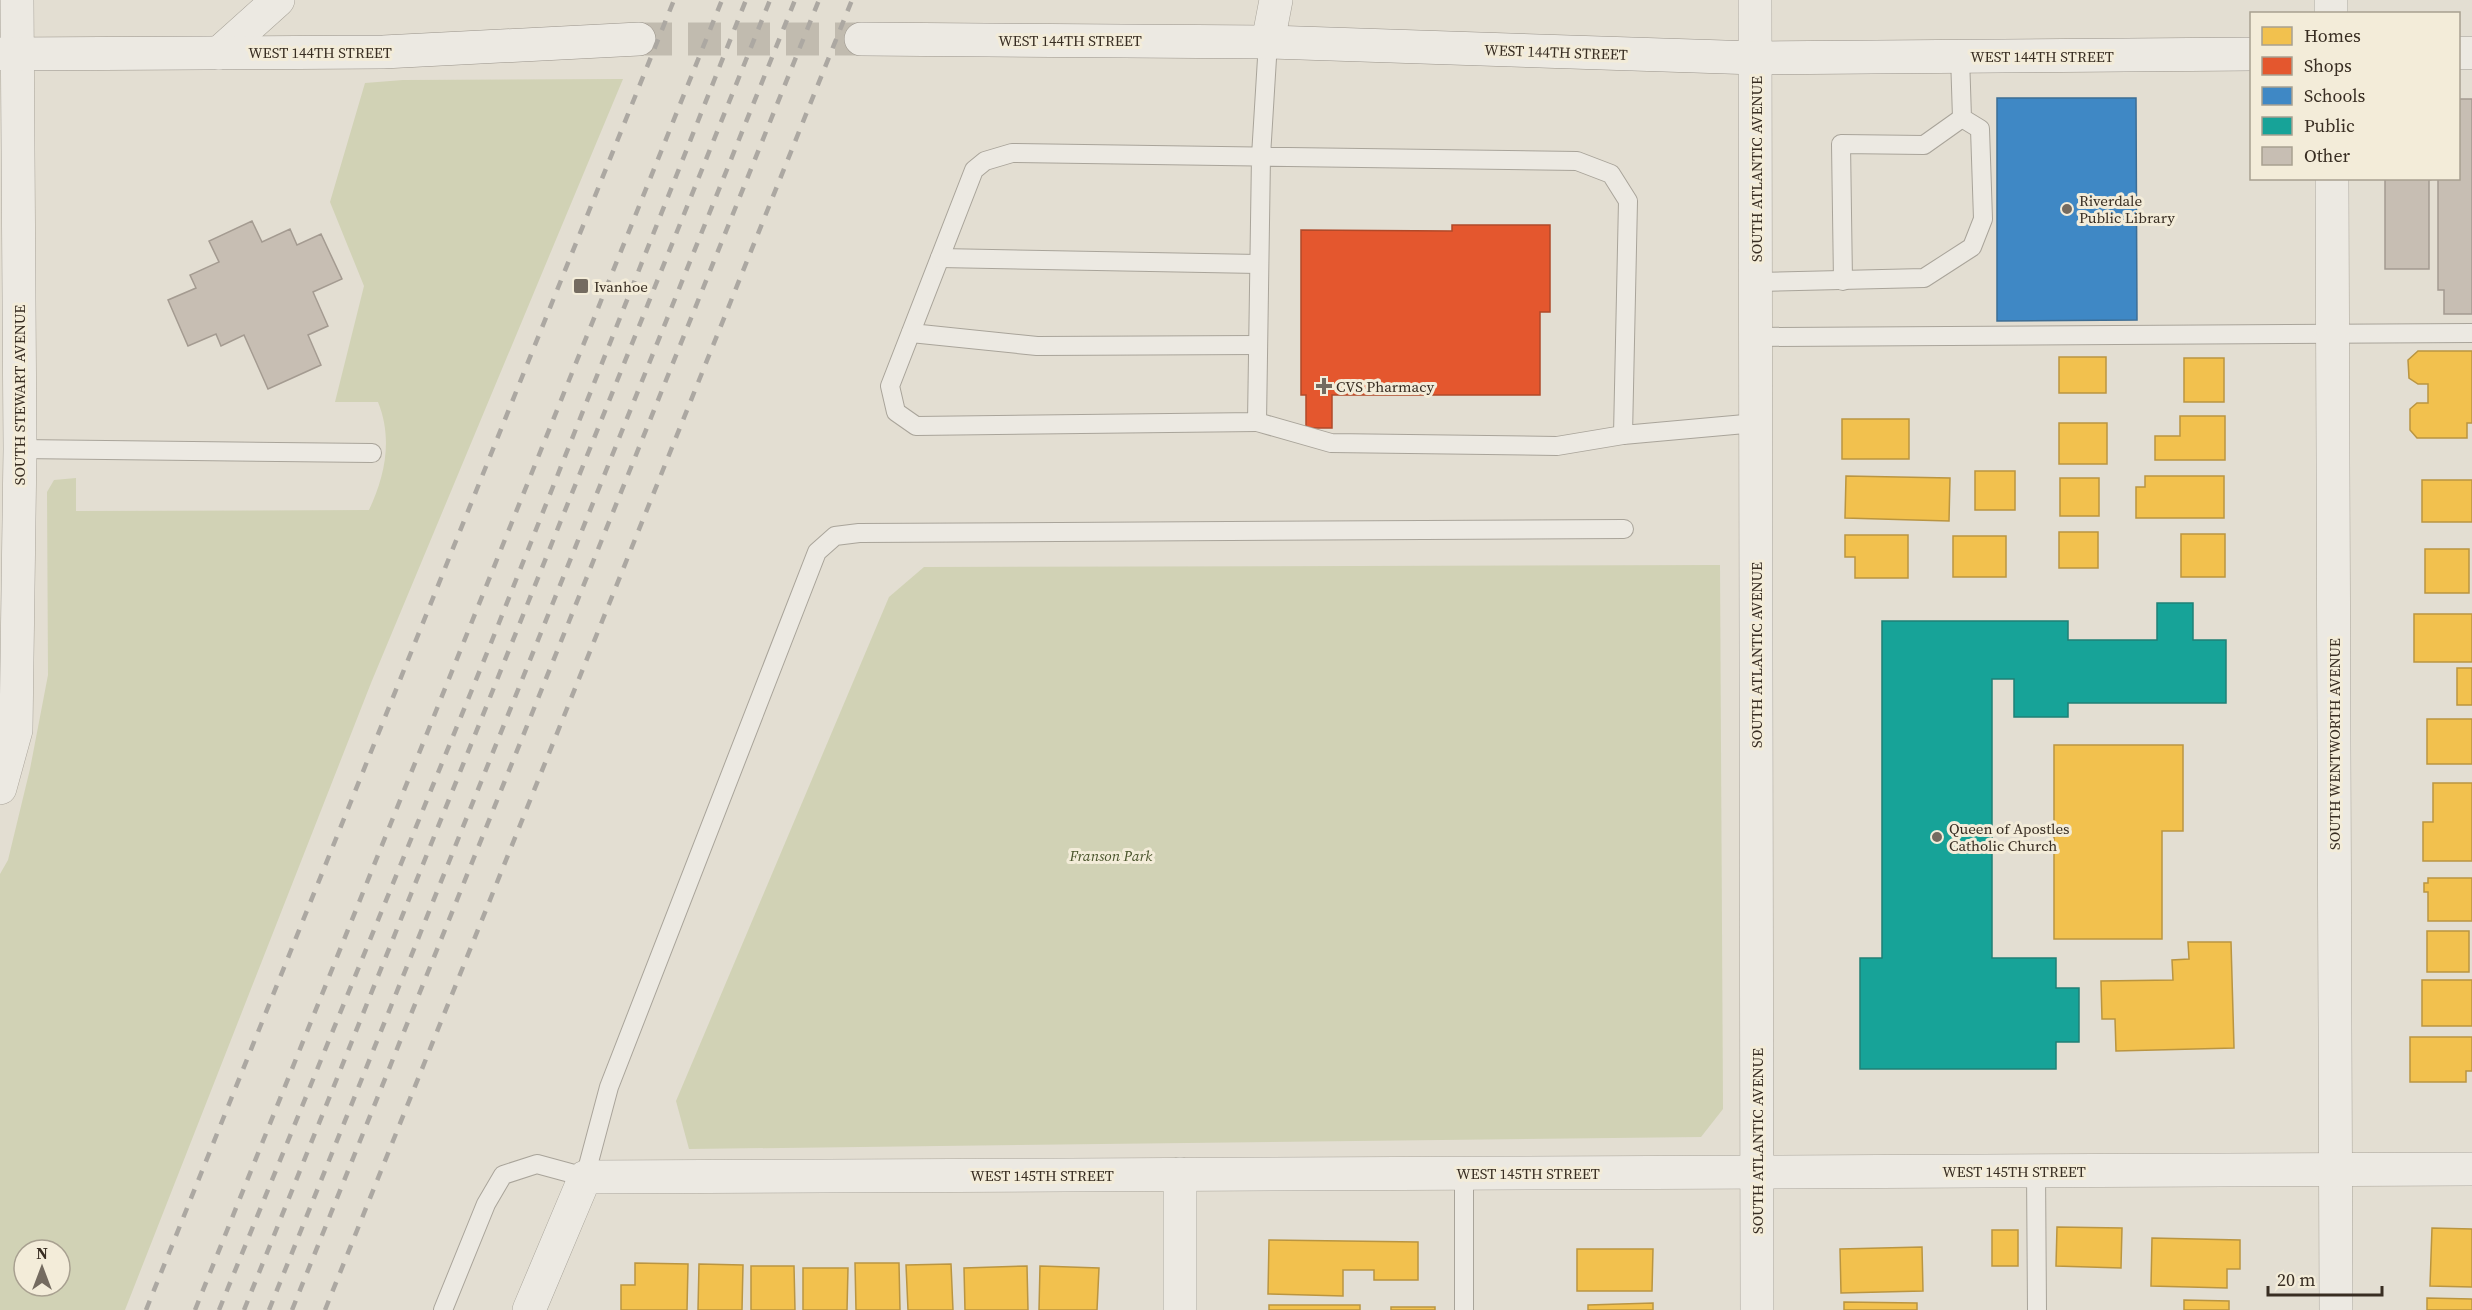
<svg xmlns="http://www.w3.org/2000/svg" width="2472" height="1310" viewBox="0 0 2472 1310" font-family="'Source Serif 4',serif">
<rect width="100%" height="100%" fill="#e3ded2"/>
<g fill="#d1d2b5" fill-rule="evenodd">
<path d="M623 79 371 683 125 1310H0V874L8 860 30 769 48 675 47 492 54 480 76 478V511L369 510C385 476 393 439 378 402H335L364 286 330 202 365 83 403 80ZM24 1250H60V1286H24Z"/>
<polygon points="1720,565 1723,1109 1701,1137 689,1149 676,1101 889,597 924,567"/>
</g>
<g fill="#f2c14e" stroke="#ba9541" stroke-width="1.5">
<polygon points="2418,351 2472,351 2472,423 2467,423 2467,438 2417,438 2410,430 2410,409 2417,403 2428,403 2428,384 2418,384 2409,378 2408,360"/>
<rect x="2059" y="357" width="47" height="36"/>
<rect x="2184" y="358" width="40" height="44"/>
<polygon points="2180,416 2225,416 2225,460 2155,460 2155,436 2180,436"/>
<rect x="1842" y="419" width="67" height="40"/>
<rect x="2059" y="423" width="48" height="41"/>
<rect x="1975" y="471" width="40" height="39"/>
<polygon points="1846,476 1950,478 1949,521 1845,518"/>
<polygon points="2145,476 2224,476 2224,518 2136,518 2136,487 2145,487"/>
<rect x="2060" y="478" width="39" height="38"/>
<rect x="2422" y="480" width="50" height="42"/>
<rect x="2059" y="532" width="39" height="36"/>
<rect x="2181" y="534" width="44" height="43"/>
<polygon points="1845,535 1908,535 1908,578 1855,578 1855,557 1845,557"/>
<rect x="1953" y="536" width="53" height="41"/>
<rect x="2425" y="549" width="44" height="44"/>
<rect x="2414" y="614" width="58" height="48"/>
<rect x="2457" y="668" width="15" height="37"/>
<rect x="2427" y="719" width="45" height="45"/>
<polygon points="2054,745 2183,745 2183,831 2162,831 2162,939 2054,939"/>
<polygon points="2433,783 2472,783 2472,861 2423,861 2423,822 2433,822"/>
<polygon points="2428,878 2472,878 2472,921 2428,921 2428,892 2424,892 2424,883 2428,883"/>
<rect x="2427" y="931" width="42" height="41"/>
<polygon points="2188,942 2231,942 2234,1048 2116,1051 2115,1019 2102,1019 2101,981 2173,980 2172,960 2189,959"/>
<rect x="2422" y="980" width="50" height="46"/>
<polygon points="2410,1037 2472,1037 2472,1071 2466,1071 2466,1082 2410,1082"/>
<polygon points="2057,1227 2122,1228 2121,1268 2056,1266"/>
<polygon points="2432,1228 2472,1229 2472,1287 2430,1286"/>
<rect x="1992" y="1230" width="26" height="36"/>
<polygon points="2152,1238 2240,1240 2240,1269 2227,1269 2227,1288 2151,1286"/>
<polygon points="1269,1240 1418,1242 1418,1280 1374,1280 1374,1270 1343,1270 1343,1296 1268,1294"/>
<polygon points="1922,1247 1923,1291 1841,1293 1840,1249"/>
<polygon points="1577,1249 1653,1249 1652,1291 1577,1291"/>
<polygon points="635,1263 688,1264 687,1310 621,1310 621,1285 635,1285"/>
<polygon points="855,1263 899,1263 900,1310 856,1310"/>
<polygon points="699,1264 743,1265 742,1310 698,1310"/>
<polygon points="951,1264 953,1310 908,1310 906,1265"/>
<polygon points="751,1266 794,1266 795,1310 751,1310"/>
<polygon points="1027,1266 1028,1310 965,1310 964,1268"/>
<polygon points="1040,1266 1099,1268 1097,1310 1039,1310"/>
<polygon points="803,1268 848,1268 847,1310 803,1310"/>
<polygon points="2427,1298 2472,1299 2472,1310 2427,1310"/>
<polygon points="2184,1300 2229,1301 2229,1310 2184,1310"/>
<polygon points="1844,1302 1917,1303 1917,1310 1844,1310"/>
<polygon points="1653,1303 1653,1310 1588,1310 1588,1305"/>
<rect x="1269" y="1305" width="91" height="5"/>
<rect x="1391" y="1307" width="44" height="3"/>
</g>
<polygon fill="#e4572e" stroke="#b04a2a" stroke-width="1.5" points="1452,225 1550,225 1550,312 1540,312 1540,395 1332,395 1332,428 1306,428 1306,395 1301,395 1301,230 1452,231"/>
<polygon fill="#3f88c5" stroke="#3d6d94" stroke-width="1.5" points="1997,98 2136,98 2137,320 1997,321"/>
<polygon fill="#17a398" stroke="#218075" stroke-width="1.5" points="2157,603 2193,603 2193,640 2226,640 2226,703 2068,703 2068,717 2014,717 2014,679 1992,679 1992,958 2056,958 2056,988 2079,988 2079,1042 2056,1042 2056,1069 1860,1069 1860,958 1882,958 1882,621 2068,621 2068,640 2157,640"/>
<g fill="#c7beb3" stroke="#a49b91" stroke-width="1.5">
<polygon points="2458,99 2472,99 2472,314 2444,314 2444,290 2438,290 2438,178 2458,178"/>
<polygon points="2385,178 2438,178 2429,180 2429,269 2385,269"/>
<polygon points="252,221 262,242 290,229 297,245 321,234 342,279 313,292 328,326 308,335 321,365 268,389 244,335 221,346 216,334 188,346 168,300 196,288 190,275 219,262 209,241"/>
</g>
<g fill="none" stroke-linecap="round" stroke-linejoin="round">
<polyline stroke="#c1bbaf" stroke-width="33" stroke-dasharray="33 16" stroke-linecap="butt" points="639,39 861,39"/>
<defs>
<g id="lane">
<polyline points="1268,42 1261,156 1257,422 916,426 896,412 890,386 974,170 985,161 1012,153 1577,161 1611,174 1628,201 1623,435 1756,423"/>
<polyline points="940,258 1258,264"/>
<polyline points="1843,281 1841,144 1924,145 1962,118"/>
<polyline points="1756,282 1924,278 1972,247 1983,219 1980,129 1962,118 1960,56"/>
<polyline points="911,333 1037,346 1258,345"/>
<polyline points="1756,337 2472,333"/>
<polyline points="1257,422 1331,443 1557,446 1623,435"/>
<polyline points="20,449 372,453"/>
<polyline points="2036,1170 2037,1310"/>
<polyline points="443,1310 486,1204 503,1175 537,1164 585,1177 609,1087 817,552 835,536 859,533 1624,529"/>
<polyline points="1464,1310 1464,1173"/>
</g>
<g id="street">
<polyline points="1755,0 1757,1310"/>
<polyline points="2331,0 2331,14"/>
<polyline points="1268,42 1276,0"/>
<polyline points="219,53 278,0"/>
<polyline points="2332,178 2336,1310"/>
<polyline points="0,788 16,730 20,449 17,0"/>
<polyline points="1180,1174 1180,1310"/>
<polyline points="529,1310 585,1177 2472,1169"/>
</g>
<g id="secondary">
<polyline points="861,39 1268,42 1756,58 2252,54"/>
<polyline points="2458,53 2472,53"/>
<polyline points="0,54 383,52 639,39"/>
</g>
</defs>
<use href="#lane" stroke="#a9a49a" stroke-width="20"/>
<use href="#street" stroke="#a9a49a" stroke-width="34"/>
<use href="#secondary" stroke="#99938a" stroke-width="34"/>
<use href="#lane" stroke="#ece9e2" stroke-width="18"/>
<use href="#street" stroke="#ece9e2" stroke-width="33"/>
<use href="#secondary" stroke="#ece9e2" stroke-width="33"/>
<g stroke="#aca8a2" stroke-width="4.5" stroke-dasharray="10 10" stroke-linecap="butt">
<polyline points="146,1310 674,0"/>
<polyline points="195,1310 722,0"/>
<polyline points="219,1310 491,643 746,0"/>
<polyline points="244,1310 770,0"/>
<polyline points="269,1310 795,0"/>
<polyline points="292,1310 819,0"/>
<polyline points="325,1310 852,0"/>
</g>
</g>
<g fill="#746b60" stroke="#f3ecd9" stroke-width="2">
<circle cx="2067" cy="209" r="6"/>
<rect x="573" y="278" width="16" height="16" rx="3"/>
<path d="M1321 377h6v6h6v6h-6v6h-6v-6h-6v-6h6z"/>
<circle cx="1937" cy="837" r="6"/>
</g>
<g text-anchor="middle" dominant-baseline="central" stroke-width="6" stroke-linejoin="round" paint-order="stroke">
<g font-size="15" fill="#382d22" stroke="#f3ecd9">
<text x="1070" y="40">WEST 144TH STREET</text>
<text x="320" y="52">WEST 144TH STREET</text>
<text transform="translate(1556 52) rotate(2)">WEST 144TH STREET</text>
<text x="2042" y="56">WEST 144TH STREET</text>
<text transform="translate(1756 169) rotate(-90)">SOUTH ATLANTIC AVENUE</text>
<text transform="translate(19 395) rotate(-90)">SOUTH STEWART AVENUE</text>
<text transform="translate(1756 655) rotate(-90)">SOUTH ATLANTIC AVENUE</text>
<text transform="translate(2334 744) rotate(-90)">SOUTH WENTWORTH AVENUE</text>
<text transform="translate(1757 1141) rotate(-90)">SOUTH ATLANTIC AVENUE</text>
<text x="2014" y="1171">WEST 145TH STREET</text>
<text x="1528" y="1173">WEST 145TH STREET</text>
<text x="1042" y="1175">WEST 145TH STREET</text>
</g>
<g font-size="15" fill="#382d22" stroke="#f3ecd9" text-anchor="start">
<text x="2079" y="200">Riverdale<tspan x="2079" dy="17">Public Library</tspan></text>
<text x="594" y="286">Ivanhoe</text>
<text x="1336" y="386">CVS Pharmacy</text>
<text x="1949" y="828">Queen of Apostles<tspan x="1949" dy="17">Catholic Church</tspan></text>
</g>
<g font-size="15" font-style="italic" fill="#48532a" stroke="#f3ecd9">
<text x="1111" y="855">Franson Park</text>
</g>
</g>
<rect x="2250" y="12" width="210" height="168" fill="#f3ecd9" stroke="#a8a090" stroke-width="1.5"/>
<rect x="2262" y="27" width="30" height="18" fill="#f2c14e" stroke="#a8a090" stroke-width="1.5"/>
<text x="2304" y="42" font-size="18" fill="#382d22">Homes</text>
<rect x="2262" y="57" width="30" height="18" fill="#e4572e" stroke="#a8a090" stroke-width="1.5"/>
<text x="2304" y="72" font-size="18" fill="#382d22">Shops</text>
<rect x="2262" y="87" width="30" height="18" fill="#3f88c5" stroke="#a8a090" stroke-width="1.5"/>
<text x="2304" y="102" font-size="18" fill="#382d22">Schools</text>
<rect x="2262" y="117" width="30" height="18" fill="#17a398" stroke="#a8a090" stroke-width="1.5"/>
<text x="2304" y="132" font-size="18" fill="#382d22">Public</text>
<rect x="2262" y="147" width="30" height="18" fill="#c7beb3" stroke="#a8a090" stroke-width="1.5"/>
<text x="2304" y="162" font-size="18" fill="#382d22">Other</text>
<g transform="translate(42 1268)"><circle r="28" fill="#f3ecd9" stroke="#a8a090" stroke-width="1.5"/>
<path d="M0-4.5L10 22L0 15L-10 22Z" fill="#746b60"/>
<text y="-9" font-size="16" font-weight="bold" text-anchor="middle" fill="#382d22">N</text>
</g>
<path d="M2268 1286v9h114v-9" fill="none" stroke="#382d22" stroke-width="3"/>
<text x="2277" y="1286" font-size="18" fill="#382d22" stroke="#f3ecd9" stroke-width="4.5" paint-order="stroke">20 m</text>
</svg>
